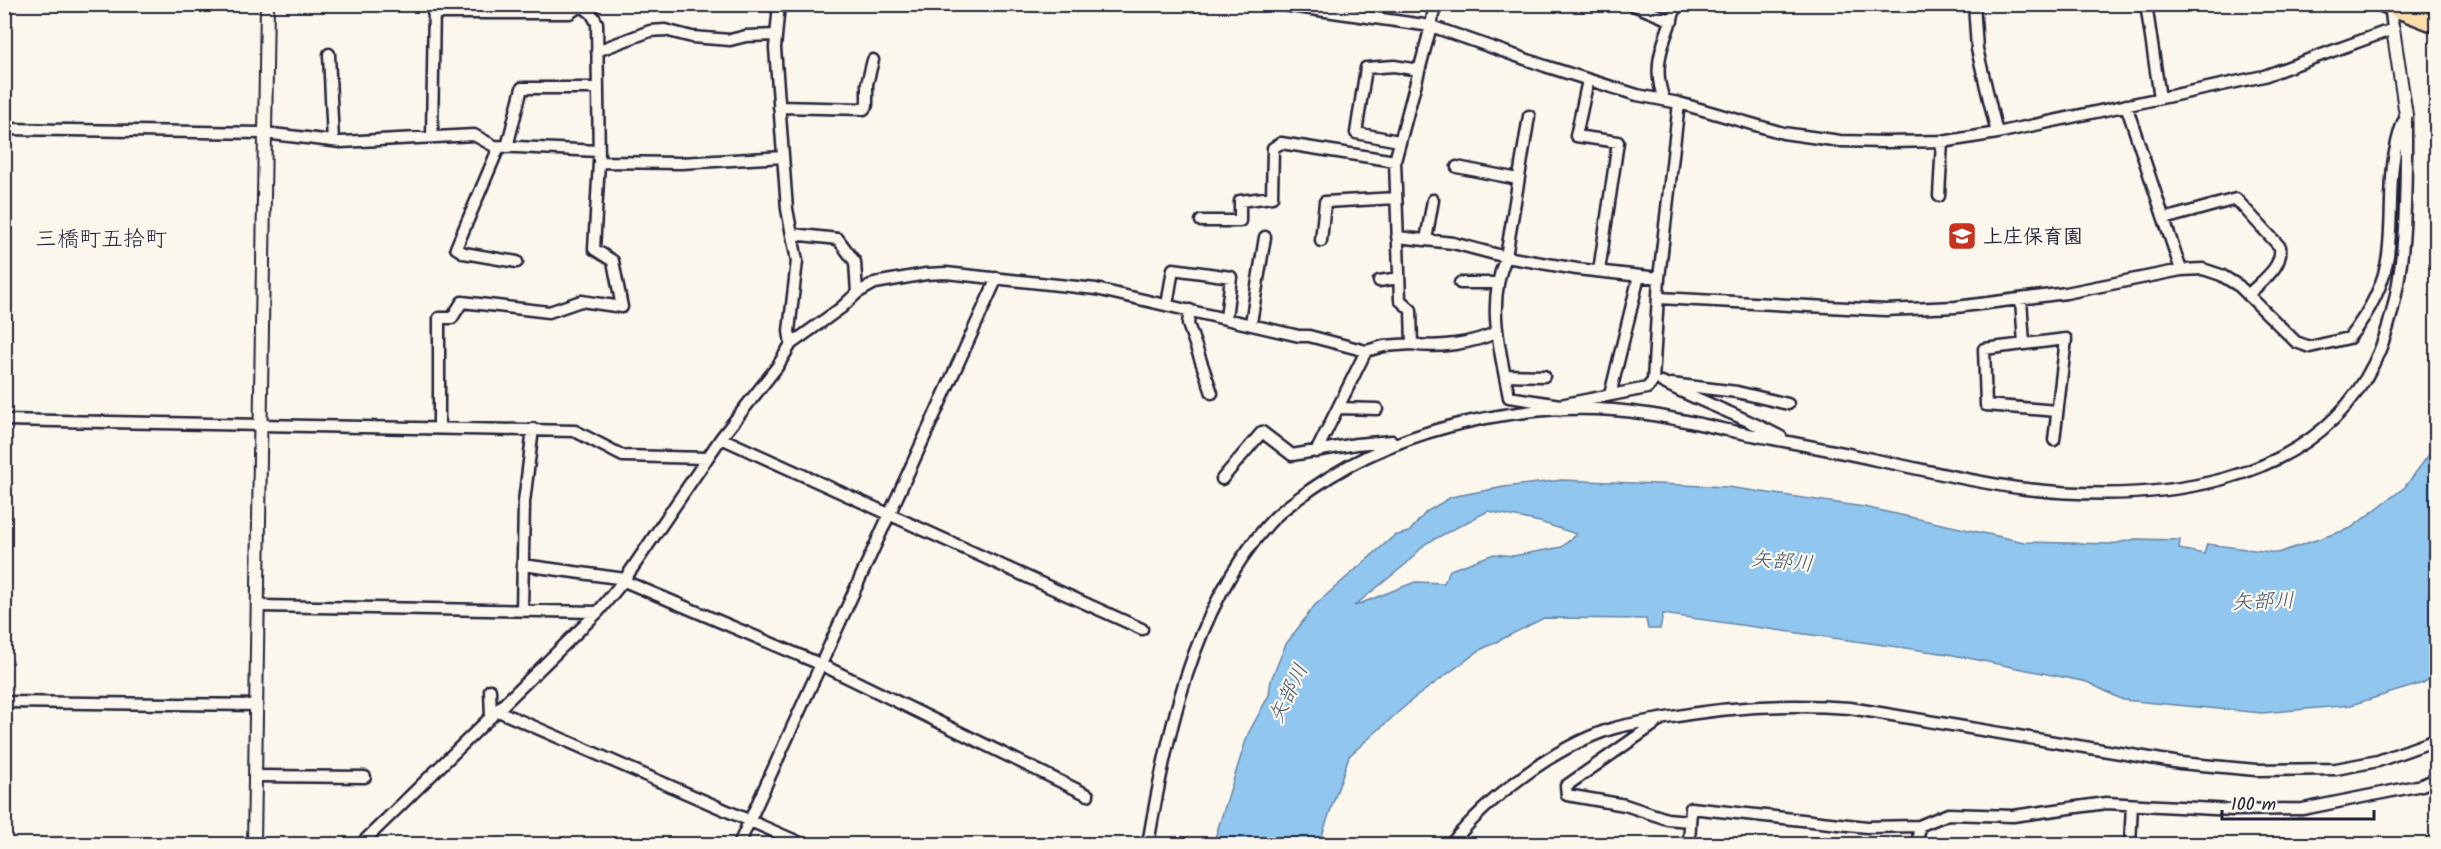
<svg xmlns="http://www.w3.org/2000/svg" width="2441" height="849" font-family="Kalam,'Klee One',sans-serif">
	<rect width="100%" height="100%" fill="#fbf7ec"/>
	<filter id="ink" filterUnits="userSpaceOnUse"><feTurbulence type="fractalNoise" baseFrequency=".0167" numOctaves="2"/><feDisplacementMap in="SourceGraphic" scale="12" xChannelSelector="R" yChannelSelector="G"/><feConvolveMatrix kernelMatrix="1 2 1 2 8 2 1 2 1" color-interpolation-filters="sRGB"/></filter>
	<g filter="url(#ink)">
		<path fill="#91c6ef" stroke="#6584a7" stroke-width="1.5" fill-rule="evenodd" d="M2436 445V674L2423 683 2351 705 2262 713 2123 700 2087 682 1948 654 1663 614 1660 629H1648L1646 619 1544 618 1480 650 1412 700 1349 756 1319 844H1213L1248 734 1269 695 1271 680 1286 644 1315 605 1394 536 1409 532 1426 512 1451 497 1504 487 1562 480 1728 487 1864 507 2024 542 2112 544 2136 539 2180 540 2179 549 2204 554 2207 544 2278 553 2351 528 2405 487ZM1488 511 1540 522 1576 534 1562 547 1513 556 1494 554 1450 570 1444 583 1415 582 1354 606 1406 564 1425 544Z"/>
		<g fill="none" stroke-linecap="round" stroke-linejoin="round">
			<g stroke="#22223b" stroke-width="15">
				<path id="minor" d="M779 4 775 48 787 209 797 261 789 331 791 344
					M1276 4 1431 26 1545 66 1637 95 1679 103 1783 133 1840 141 1885 142 1948 141 1997 133 2264 76 2393 29 2390 4
					M1631 4 1672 21
					M1974 4 1977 49 1997 133
					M2146 4 2160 98
					M433 13H570L577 8
					M597 51 650 31 665 30 692 37 730 40 746 36 776 35
					M329 54 333 141
					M1588 80 1576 136 1618 142 1599 271
					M1664 99C1650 64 1666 38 1677 4
					M2126 105 2181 270
					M779 107 864 109 867 105V84L873 60
					M1529 116 1506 257C1486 304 1500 349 1509 397L1560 405V410
					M4 129 264 133 341 142 474 135 494 146 599 151
					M432 137 434 4
					M1399 141 1356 133 1366 68 1394 66 1419 70
					M499 147 456 248 464 253 517 262
					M507 147 522 88H598
					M599 162 681 163 783 157
					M1457 167 1518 179
					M1939 196 1942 141
					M2164 219 2236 199 2280 247C2283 268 2261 281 2248 295
					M1201 221H1240V201L1272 197 1273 148 1281 143 1395 161
					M792 234 838 239 855 262 857 293
					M1397 237 1453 243 1506 257 1577 269 1659 278
					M1426 240 1433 200
					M1321 241 1325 202 1396 198
					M1379 281 1399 278
					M1460 283H1497
					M1659 298 1885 310 1956 307 2066 293 2181 270 2203 269 2221 275 2239 286 2296 342 2310 347 2349 338C2368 314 2384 286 2388 255 2394 207 2386 169 2403 122
					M2021 299 2024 344
					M1167 305 1173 269 1231 277 1226 318
					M1190 310 1188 324 1212 393
					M1251 323 1265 237
					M1412 344C1435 349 1476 343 1496 332
					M1505 375 1544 376
					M1662 382C1701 402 1742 416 1781 437
					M1671 384 1737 392 1788 404
					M1610 395 1639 276
					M1560 405 1647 388 1653 381 1659 278 1679 103
					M1338 408 1377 409
					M4 420 575 431 623 456 707 458
					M439 427V318H452L462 302 549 312 581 301 622 307 613 261 594 249 599 162 597 23 592 14 585 8H577V4
					M721 438 1142 629
					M2054 440 2066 339 1984 349 1986 405 2057 411
					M1316 452 1366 351
					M1222 479 1262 432 1292 455 1356 444 1392 441
					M523 565 625 579
					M624 581 820 664 1088 795
					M259 606 598 612
					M522 611 524 502 533 429
					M490 690 491 717
					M4 702 257 705
					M498 711 803 844
					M1659 721 1566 786 1567 795 1625 805 1667 819 1689 821
					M256 776 365 777
					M361 844 598 612 625 579 721 438 777 367 791 344 841 308 857 293 875 283 926 274 946 273 1096 289 1299 336H1309L1366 351 1384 346 1412 344 1411 310 1400 300 1395 161 1431 26 1435 4
					M739 844 997 278
					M1148 844C1166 738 1192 612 1265 528 1278 512 1296 500 1313 488 1404 424 1538 397 1647 414 1674 418 1700 424 1727 430 1777 440 1827 449 1876 460 1926 470 1976 483 2026 489 2151 503 2312 490 2374 363 2409 291 2406 194 2406 115
					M1451 844C1488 798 1554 747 1611 729 1627 724 1644 722 1660 719 1723 707 1786 703 1850 708L2180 763 2256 770 2336 769 2378 761 2436 740
					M1689 844 1691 808 1867 827 1919 826 1948 814 2013 816 2106 803 2232 810 2303 809 2422 785 2436 779
					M1918 844 1919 826
					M2130 844 2132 805"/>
			</g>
			<g stroke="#22223b" stroke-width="16">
				<path id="tertiary" d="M2393 29 2406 115
					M254 844 267 4"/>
			</g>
			<g stroke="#22223b" stroke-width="21">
				<path id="trunk" d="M2384 4 2436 24"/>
			</g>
			<use href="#minor" stroke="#fbf7ec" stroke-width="10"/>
			<use href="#tertiary" stroke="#fbf7ec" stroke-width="12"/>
			<use href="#trunk" stroke="#fbddab" stroke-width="16"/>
		</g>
	</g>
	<defs>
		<g id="school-square" transform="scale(1.5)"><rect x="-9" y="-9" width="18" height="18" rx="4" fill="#c8321e" stroke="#fbf7ec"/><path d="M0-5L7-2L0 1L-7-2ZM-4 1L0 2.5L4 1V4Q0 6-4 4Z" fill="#fff"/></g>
	</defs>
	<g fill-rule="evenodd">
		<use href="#school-square" x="1962" y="236"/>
	</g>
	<g text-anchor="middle" stroke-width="4.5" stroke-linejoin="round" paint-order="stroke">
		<g font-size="20" font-weight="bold" fill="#22223b" stroke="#fbf7ec" text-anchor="start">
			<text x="1983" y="243">上庄保育園</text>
		</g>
		<g font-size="21" font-style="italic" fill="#435371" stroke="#fbf7ec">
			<text transform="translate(1782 561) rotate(5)" y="7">矢部川</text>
			<text transform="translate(2263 601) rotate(-2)" y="7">矢部川</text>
			<text transform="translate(1288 693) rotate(-64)" y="7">矢部川</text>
		</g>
		<g font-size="22" fill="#22223b" stroke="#fbf7ec">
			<text x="101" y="246">三橋町五拾町</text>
		</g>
	</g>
	<rect width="2441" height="849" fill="none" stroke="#fbf7ec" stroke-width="24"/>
	<rect x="12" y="12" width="2417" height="825" fill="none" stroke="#22223b" stroke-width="2" filter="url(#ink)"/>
	<path d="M2222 810v9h152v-9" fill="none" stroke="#22223b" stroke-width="3"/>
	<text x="2231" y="810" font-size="18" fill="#22223b" stroke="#fbf7ec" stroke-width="4.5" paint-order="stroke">100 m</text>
</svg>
